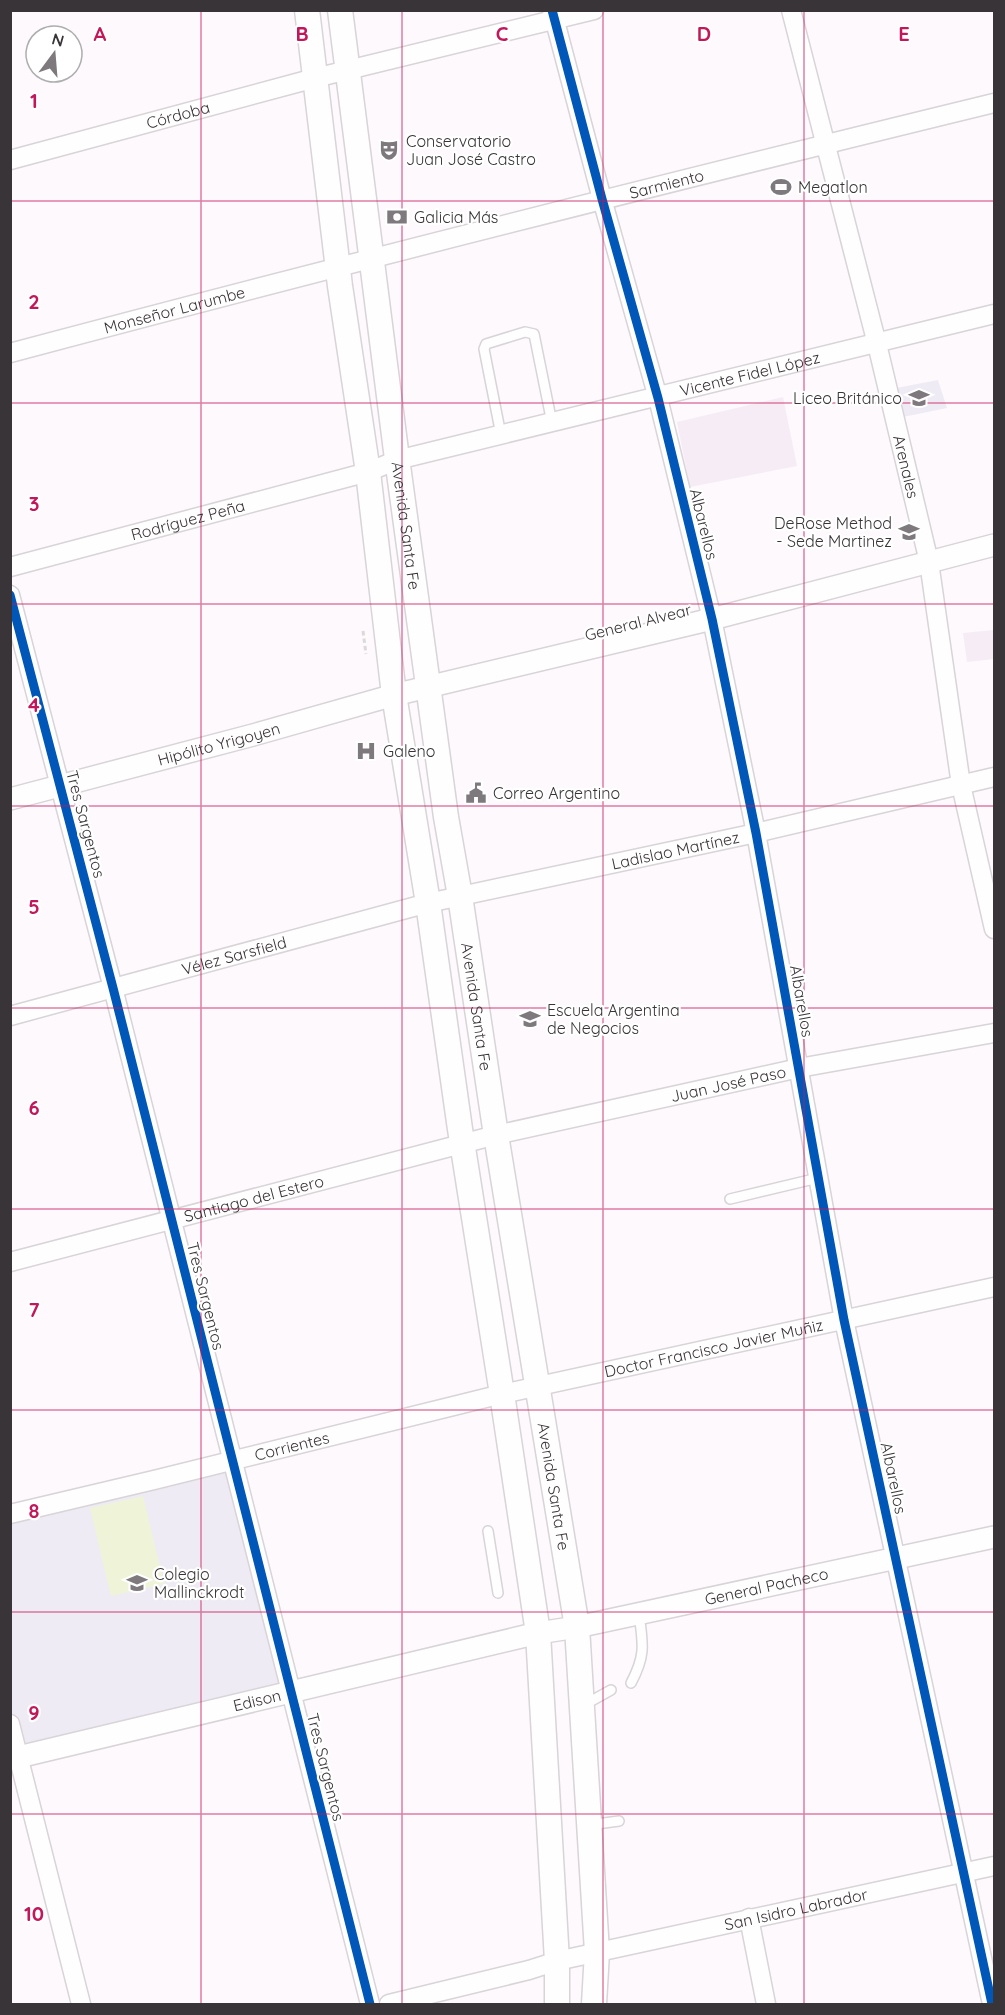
<svg xmlns="http://www.w3.org/2000/svg" width="1005" height="2015" font-family="Quicksand,sans-serif">
	<rect width="100%" height="100%" fill="#fdf9fc"/>
	<path fill="#f6ecf5" d="M783 397 797 466 690 487 677 422Z
		M994 630V659L967 662 963 633Z"/>
	<path fill="#eeebf4" d="M938 380 947 408 898 418 891 389Z
		M231 1460 292 1693 19 1757 10 1724V1514Z"/>
	<path fill="#eff4d8" d="M143 1496 164 1584 111 1596 90 1508Z"/>
	<g fill="none" stroke-linecap="round" stroke-linejoin="round">
		<g stroke="#d8d4d7" stroke-width="12">
			<path id="service" d="M501 435 484 349 486 344 525 332 534 334 552 423
				M730 1199 818 1178
				M488 1531 498 1593
				M631 1683C646 1655 643 1644 639 1614
				M584 1705 611 1690
				M589 1825 619 1821"/>
		</g>
		<g stroke="#d8d4d7" stroke-width="21">
			<g id="minor">
				<path d="M552 10 602 199 658 398 712 619 756 833 844 1320 992 2004"/>
				<path id="s1" d="M791 10 877 344 929 562 961 785 994 929"/>
				<path id="s2" d="M10 160 315 78 594 10"/>
				<path id="s3" d="M10 353C337 266 666 183 994 103"/>
				<path id="s4" d="M10 567 368 472 397 460 994 314"/>
				<path d="M10 595 113 988 370 2004"/>
				<path id="s5" d="M10 1016 428 903 756 833 994 777"/>
				<path id="s6" d="M10 1262 496 1135 799 1068 994 1033"/>
				<path id="s7" d="M10 1514 154 1480 502 1394 994 1287"/>
				<path d="M10 1724 81 2004"/>
				<path d="M749 1918 766 2004"/>
				<path id="s8" d="M389 2004 529 1970 557 1961 994 1866"/>
			</g>
		</g>
		<g stroke="#d8d4d7" stroke-width="24">
			<g id="tertiary">
				<path id="s9" d="M10 799 253 735 394 695 712 619 994 545"/>
				<path id="s10" d="M10 1759 538 1633 577 1627 994 1537"/>
			</g>
		</g>
		<g stroke="#d8d4d7" stroke-width="27">
			<g id="secondary">
				<path d="M307 10 340 286 368 472 394 695 428 903 460 1129 502 1394 538 1633 557 1961V2004"/>
				<path id="s11" d="M340 10 396 451 446 817 460 896 496 1135 577 1627 597 1952 594 2004"/>
			</g>
		</g>
		<path stroke="#dbdadb" stroke-width="3" stroke-dasharray="4.5 3" stroke-linecap="butt" d="M363 631 366 654"/>
		<use href="#service" stroke="#fffeff" stroke-width="9"/>
		<use href="#minor" stroke="#fffeff" stroke-width="18"/>
		<use href="#tertiary" stroke="#fffeff" stroke-width="21"/>
		<use href="#secondary" stroke="#fffeff" stroke-width="24"/>
		<g stroke="#fff" stroke-width="13">
			<path id="cycleway" d="M552 10 602 199 658 398 712 619 756 833 844 1320 992 2004
				M10 595 113 988 370 2004"/>
		</g>
		<use href="#cycleway" stroke="#0057b8" stroke-width="9"/>
	</g>
	<path fill="none" stroke="#c2185b" stroke-width="1.5" stroke-opacity="0.55" d="M201 10V2004M402 10V2004M603 10V2004M804 10V2004M10 201H994M10 403H994M10 604H994M10 806H994M10 1008H994M10 1209H994M10 1410H994M10 1612H994M10 1814H994"/>
	<defs>
		<g id="theatre-bare" transform="scale(1.62)"><path d="M-5-5.5Q0-4 5-5.5V0Q5 5 0 6Q-5 5-5 0ZM-3.3-2.5H-1v1.5H-3.3ZM1-2.5H3.3v1.5H1ZM-2.8 1Q0 5.5 2.8 1Z" fill="#7d797c" stroke="#fff" stroke-width="2.5" paint-order="stroke"/></g>
		<g id="stadium-bare" transform="scale(1.62)"><path d="M0-5a6.5 5 0 1 0 0 10a6.5 5 0 1 0 0-10ZM-3.5-1.8h7v3.6h-7Z" fill="#7d797c" stroke="#fff" stroke-width="2.5" paint-order="stroke"/></g>
		<g id="bank-bare" transform="scale(1.62)"><path d="M-6-4H6V4H-6ZM0-2.3a2.3 2.3 0 1 0 0 4.6a2.3 2.3 0 1 0 0-4.6Z" fill="#7d797c" stroke="#fff" stroke-width="2.5" paint-order="stroke"/></g>
		<g id="university-bare" transform="scale(1.62)"><path d="M0-5L7-2L0 1L-7-2ZM-4 1L0 2.5L4 1V4Q0 6-4 4Z" fill="#7d797c" stroke="#fff" stroke-width="2.5" paint-order="stroke"/></g>
		<g id="hospital-bare" transform="scale(1.62)"><path d="M-5-5h3v3.5h4V-5h3V5h-3V1.5h-4V5h-3Z" fill="#7d797c" stroke="#fff" stroke-width="2.5" paint-order="stroke"/></g>
		<g id="civic-bare" transform="scale(1.62)"><path d="M-.6-6.5H3V-4.5H.6V-3L4-1V1h2V6H-6V1h2V-1L-.6-3ZM-1.2 2.5V6h2.4V2.5Z" fill="#7d797c" stroke="#fff" stroke-width="2.5" paint-order="stroke"/></g>
		<g id="school-bare" transform="scale(1.62)"><path d="M0-5L7-2L0 1L-7-2ZM-4 1L0 2.5L4 1V4Q0 6-4 4Z" fill="#7d797c" stroke="#fff" stroke-width="2.5" paint-order="stroke"/></g>
	</defs>
	<g fill-rule="evenodd">
		<use href="#theatre-bare" x="389" y="150"/>
		<use href="#stadium-bare" x="781" y="187"/>
		<use href="#bank-bare" x="397" y="217"/>
		<use href="#university-bare" x="919" y="398"/>
		<use href="#university-bare" x="909" y="532"/>
		<use href="#hospital-bare" x="366" y="751"/>
		<use href="#civic-bare" x="476" y="793"/>
		<use href="#university-bare" x="530" y="1019"/>
		<use href="#school-bare" x="137" y="1583"/>
	</g>
	<g text-anchor="middle" stroke-width="4.5" stroke-linejoin="round" paint-order="stroke">
		<g font-size="16" fill="#383437" stroke="#fff">
			<text dy="6" stroke="none"><textPath href="#s2" startOffset="174">Córdoba</textPath></text>
			<text dy="6" stroke="none"><textPath href="#s3" startOffset="678">Sarmiento</textPath></text>
			<text dy="6" stroke="none"><textPath href="#s3" startOffset="170">Monseñor Larumbe</textPath></text>
			<text dy="6" stroke="none"><textPath href="#s4" startOffset="765">Vicente Fidel López</textPath></text>
			<text dy="6" stroke="none"><textPath href="#s1" startOffset="471">Arenales</textPath></text>
			<text dy="6" stroke="none"><textPath href="#s4" startOffset="184">Rodríguez Peña</textPath></text>
			<text transform="translate(704 524) rotate(76)" y="6">Albarellos</text>
			<text dy="6" stroke="none"><textPath href="#s11" startOffset="520">Avenida Santa Fe</textPath></text>
			<text transform="translate(638 622) rotate(-14)" y="6">General Alvear</text>
			<text dy="6" stroke="none"><textPath href="#s9" startOffset="216">Hipólito Yrigoyen</textPath></text>
			<text transform="translate(86 824) rotate(75)" y="6">Tres Sargentos</text>
			<text dy="6" stroke="none"><textPath href="#s5" startOffset="686">Ladislao Martínez</textPath></text>
			<text dy="6" stroke="none"><textPath href="#s5" startOffset="232">Vélez Sarsfield</textPath></text>
			<text transform="translate(802 1001) rotate(80)" y="6">Albarellos</text>
			<text dy="6" stroke="none"><textPath href="#s11" startOffset="1006">Avenida Santa Fe</textPath></text>
			<text dy="6" stroke="none"><textPath href="#s6" startOffset="740">Juan José Paso</textPath></text>
			<text dy="6" stroke="none"><textPath href="#s6" startOffset="252">Santiago del Estero</textPath></text>
			<text transform="translate(206 1296) rotate(76)" y="6">Tres Sargentos</text>
			<text dy="6" stroke="none"><textPath href="#s7" startOffset="723">Doctor Francisco Javier Muñiz</textPath></text>
			<text dy="6" stroke="none"><textPath href="#s7" startOffset="290">Corrientes</textPath></text>
			<text transform="translate(894 1478) rotate(78)" y="6">Albarellos</text>
			<text dy="6" stroke="none"><textPath href="#s11" startOffset="1492">Avenida Santa Fe</textPath></text>
			<text dy="6" stroke="none"><textPath href="#s10" startOffset="776">General Pacheco</textPath></text>
			<text dy="6" stroke="none"><textPath href="#s10" startOffset="254">Edison</textPath></text>
			<text transform="translate(326 1767) rotate(76)" y="6">Tres Sargentos</text>
			<text dy="6" stroke="none"><textPath href="#s8" startOffset="418">San Isidro Labrador</textPath></text>
		</g>
		<g font-size="16" fill="#383437" stroke="#fff" text-anchor="start">
			<text x="406" y="147">Conservatorio<tspan x="406" dy="18">Juan José Castro</tspan></text>
			<text x="798" y="193">Megatlon</text>
			<text x="414" y="223">Galicia Más</text>
			<text x="902" y="404" text-anchor="end">Liceo Británico</text>
			<text x="892" y="529" text-anchor="end">DeRose Method<tspan x="892" dy="18">- Sede Martinez</tspan></text>
			<text x="383" y="757">Galeno</text>
			<text x="493" y="799">Correo Argentino</text>
			<text x="547" y="1016">Escuela Argentina<tspan x="547" dy="18">de Negocios</tspan></text>
			<text x="154" y="1580">Colegio<tspan x="154" dy="18">Mallinckrodt</tspan></text>
		</g>
	</g>
	<g font-size="20" text-anchor="middle" font-weight="bold" fill="#c2185b" stroke="#fff" stroke-width="4.5" stroke-linejoin="round" paint-order="stroke">
		<text x="100" y="41">A</text>
		<text x="302" y="41">B</text>
		<text x="502" y="41">C</text>
		<text x="704" y="41">D</text>
		<text x="904" y="41">E</text>
		<text x="34" y="108">1</text>
		<text x="34" y="309">2</text>
		<text x="34" y="511">3</text>
		<text x="34" y="712">4</text>
		<text x="34" y="914">5</text>
		<text x="34" y="1115">6</text>
		<text x="34" y="1317">7</text>
		<text x="34" y="1518">8</text>
		<text x="34" y="1720">9</text>
		<text x="34" y="1921">10</text>
	</g>
	<rect width="1005" height="2015" fill="none" stroke="#383437" stroke-width="24"/>
	<g transform="translate(54 54) rotate(16)"><circle r="28" fill="#ffffff" stroke="#afaeaf" stroke-width="1.5"/>
	<path d="M0-4.5L10 22L0 15L-10 22Z" fill="#7d797c"/>
	<text y="-9" font-size="16" font-weight="bold" text-anchor="middle" fill="#383437">N</text>
	</g>
</svg>
